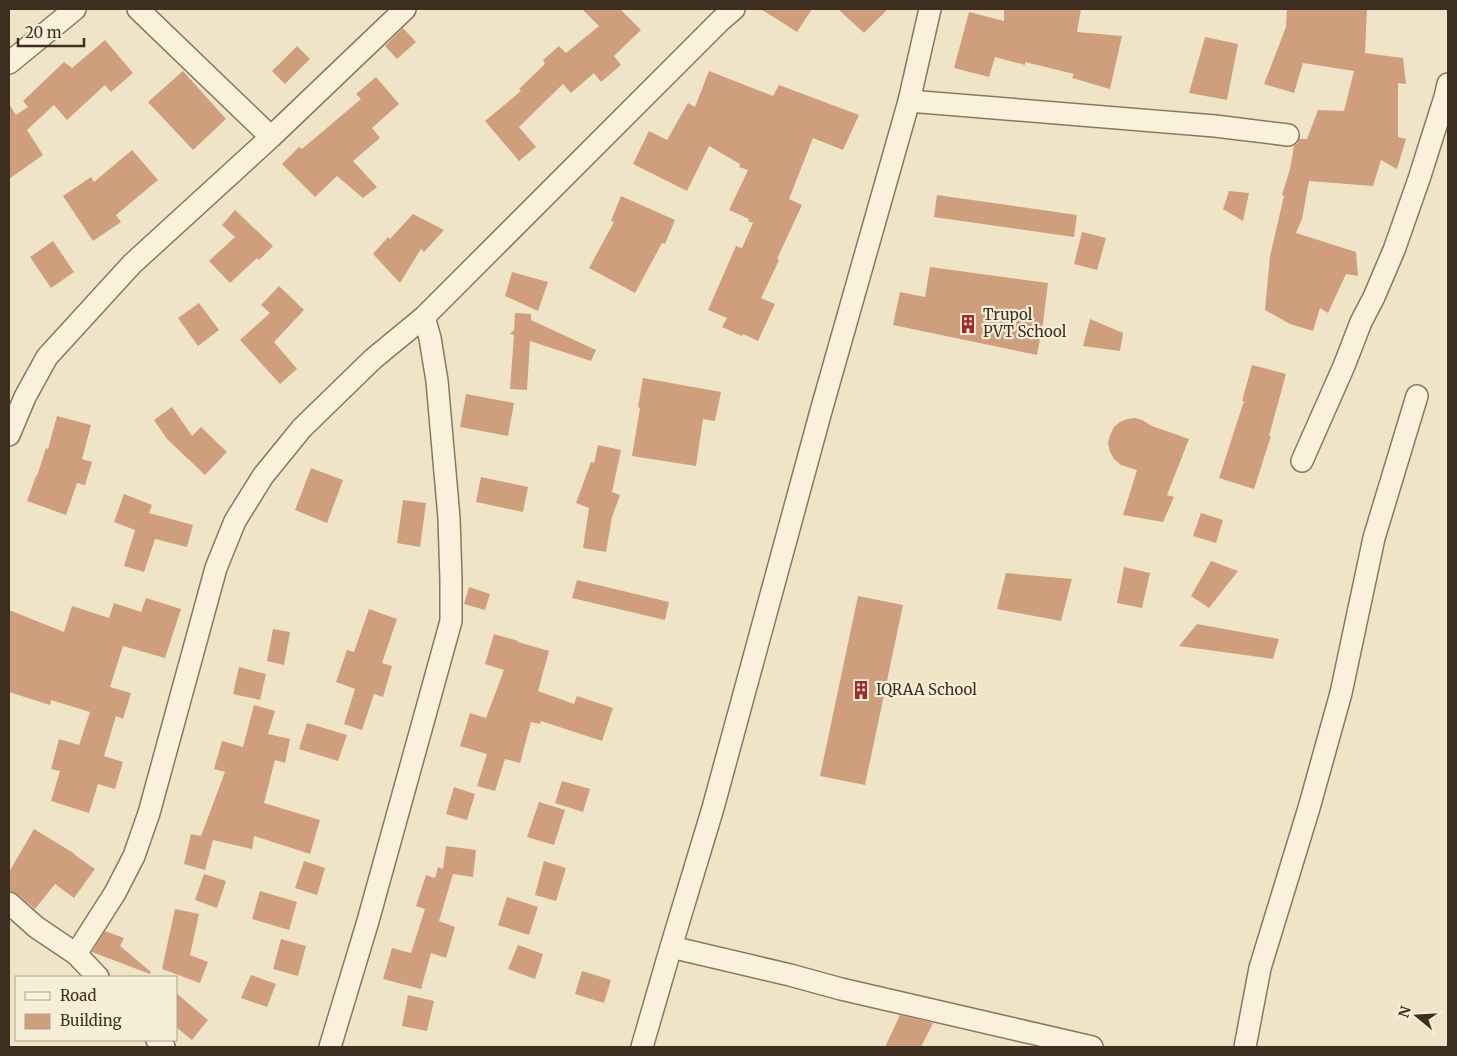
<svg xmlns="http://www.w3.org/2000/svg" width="1457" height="1056" font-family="Merriweather,serif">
	<rect width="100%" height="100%" fill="#f0e4c8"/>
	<path fill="#cf9f7d" d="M582 9H620L641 30 614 56 621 65 601 82 594 73 571 93 563 84 519 127 536 147 519 161 485 121 521 91 519 89 545 64 543 60 559 46 566 53 599 26Z
		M761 9H812L797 32Z
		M838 9H888L864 33Z
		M1004 9H1081L1077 32 1122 36 1110 89 1072 78 1074 74 1025 62V65L995 57 989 77 954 68 969 12 1004 21Z
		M1287 9H1367L1365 53 1403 58 1406 84 1398 83V137L1406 139 1397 169 1381 160 1373 186 1309 181 1302 219 1296 233 1356 252 1358 276 1346 274 1328 313 1320 308 1313 331 1290 324 1265 310 1270 256 1284 196 1282 195 1290 169 1294 146 1298 143 1299 139H1307L1318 110 1344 111 1354 71 1303 63 1294 93 1264 84 1286 27Z
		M403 28 416 42 397 59 385 46Z
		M1205 37 1238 44 1227 100 1189 93Z
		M105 40 133 73 111 92 105 85 67 120 54 105 27 130 43 155 9 179V104L16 115 28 107 23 101 64 62 72 68Z
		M297 46 310 59 285 84 272 71Z
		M183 71 226 119 193 150 148 102Z
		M709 71 773 96 779 85 859 115 843 150 813 138 789 199 802 205 777 259 779 260 761 298 775 304 758 341 743 334 742 336 722 327 727 318 708 310 736 246 742 248 753 223 748 221 749 219 729 210 748 170 739 167 740 164 709 146 687 191 633 164 649 131 667 140 688 103 695 107Z
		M376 77 399 104 372 128 380 138 353 161 377 187 363 198 337 176 315 197 282 164 299 147 302 149 361 99 356 94Z
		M132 150 158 180 116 215 121 222 93 241 63 196 91 177 94 182Z
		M1229 191 1249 193 1243 221 1223 209Z
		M937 195 1077 215 1074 237 934 217Z
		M621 196 675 220 665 244 662 243 635 293 589 268 614 222 611 221Z
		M235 210 273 246 259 260 257 258 230 283 209 261 235 237 222 225Z
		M413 214 444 230 424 252 421 249 400 283 373 254 388 237 390 239Z
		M1082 232 1106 238 1097 270 1074 264Z
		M53 241 74 272 51 288 30 257Z
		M930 267 1048 283 1043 323 1037 355 893 325 900 292 925 297Z
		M512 272 548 282 538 311 505 296Z
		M279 286 304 310 274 342 297 369 280 384 240 340 270 313 261 305Z
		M199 303 219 330 198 346 178 318Z
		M515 313 531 314V320L596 350 591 361 530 341 527 390 510 389 514 335 510 334 514 330Z
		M1090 319 1123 333 1120 351 1083 346Z
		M1252 365 1286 374 1269 436H1271L1254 489 1219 478 1244 401H1242Z
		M643 378 721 392 715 421 703 419 696 466 632 456 640 408 638 407Z
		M466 394 514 403 508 436 460 427Z
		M172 407 192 436 201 427 227 452 205 475 167 439 154 420Z
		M57 416 91 425 82 459 92 462 85 485 77 483 66 515 27 501 36 476H37L46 448 48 449Z
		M1135 418 1142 420 1152 426 1189 439 1167 495 1174 497 1163 522 1123 515 1137 470 1121 465 1114 459 1110 452 1108 443 1110 435 1114 427 1120 422 1127 419Z
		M598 445 621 450 612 492 620 495 612 517 606 552 583 548 589 508 576 503 591 462 594 463Z
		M311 468 343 480 327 523 295 510Z
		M481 477 528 487 523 512 476 502Z
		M124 494 152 505 149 513 193 525 187 547 155 539 144 572 124 566 135 530 114 522Z
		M403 500 426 503 420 547 397 543Z
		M1201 513 1223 520 1216 543 1193 536Z
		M1211 561 1238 571 1209 608 1191 596Z
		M1124 567 1150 573 1142 608 1117 603Z
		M1006 573 1072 579 1061 621 997 609Z
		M577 580 669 602 665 620 572 598Z
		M469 587 490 594 485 610 464 604Z
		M858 596 903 605 865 785 820 776Z
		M146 598 181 609 165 658 123 646 110 687 131 693 123 719 116 716 104 756 123 762 115 789 98 784 89 813 51 801 60 771 51 769 59 739 79 745 90 712 51 700 50 705 9 692V610L64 632 72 606 109 618 114 603 141 612Z
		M369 609 397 619 382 663 392 666 383 697 374 694 362 730 344 724 355 689 336 682 347 650 354 652Z
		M1197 624 1279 639 1273 659 1179 646Z
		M273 629 290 632 284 665 267 661Z
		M494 634 518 641V642L549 651 538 691 574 704 577 696 613 708 602 741 541 721 540 724 531 722 520 763 505 759 495 791 477 786 487 754 460 746 470 713 486 718 504 670 485 664Z
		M239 667 266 674 260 700 233 694Z
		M254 705 275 711 268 734 290 739 285 763 275 760 264 803 320 820 310 854 254 836 252 849 213 840 205 870 184 864 191 834 201 836 225 772 214 769 222 741 243 747Z
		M307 723 347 735 338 761 299 749Z
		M562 781 590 789 583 812 555 803Z
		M454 787 475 794 467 820 446 814Z
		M539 802 565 810 554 845 527 837Z
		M34 829 75 854V855L95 869 74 898 55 884 35 909 17 894 9 891V872Z
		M446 846 476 850 473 877 453 874 439 921 455 927 446 958 431 953 421 989 383 979 392 948 411 953 425 909 416 906 426 875 435 878 438 867 443 869Z
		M304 861 325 868 317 895 295 888Z
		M544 861 566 868 556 901 535 895Z
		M204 874 226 881 217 908 195 900Z
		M260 891 297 902 289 930 252 919Z
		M507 897 538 907 529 935 498 925Z
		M175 909 199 914 190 955 208 962 200 983 162 969Z
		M105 931 124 938 120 946 151 972 150 974 92 952Z
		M281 939 306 946 298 976 273 969Z
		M518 945 543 954 535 979 508 969Z
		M582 971 611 980 604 1003 575 994Z
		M251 975 276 984 267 1007 241 998Z
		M176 993 208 1020 192 1040 176 1027Z
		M408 995 434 1001 427 1031 402 1026Z
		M900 1015 933 1023 921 1047H885Z"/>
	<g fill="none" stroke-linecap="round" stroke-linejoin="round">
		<g stroke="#8d765c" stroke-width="24">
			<path id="minor" d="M138 9 271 137
				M9 63 75 9
				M909 101 1215 126 1288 135
				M9 435 25 397 47 357 132 264 271 137 405 9
				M1302 461 1344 366 1361 322 1374 297 1394 250 1419 179 1445 97 1448 84
				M9 903 36 927 76 954 98 977
				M671 947 790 975 841 989 1092 1047
				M76 954 115 893 134 856 149 813 216 568 235 521 263 476 302 428 373 359 424 317 721 20 734 9
				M157 1040 164 1047
				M330 1047 368 921 451 621V581L449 518 437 381 430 338 424 317
				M642 1047 671 947 713 808 821 411 909 101 930 9
				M1245 1047 1260 968 1309 808 1341 693 1374 538 1417 396"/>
		</g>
		<use href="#minor" stroke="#faf1dc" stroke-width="21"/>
	</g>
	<defs>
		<g id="building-bare" transform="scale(1.5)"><path d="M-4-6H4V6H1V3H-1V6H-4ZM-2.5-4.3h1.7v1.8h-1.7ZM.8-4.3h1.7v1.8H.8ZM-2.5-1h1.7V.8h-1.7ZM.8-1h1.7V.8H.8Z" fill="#9e2a2b" stroke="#f7eed8" stroke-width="2.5" paint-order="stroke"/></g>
	</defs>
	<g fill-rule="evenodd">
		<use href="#building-bare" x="968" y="324"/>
		<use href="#building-bare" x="861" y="690"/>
	</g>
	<g text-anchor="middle" stroke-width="4.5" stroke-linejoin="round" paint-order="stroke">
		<g font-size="15" fill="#3d2e20" stroke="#f7eed8" text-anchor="start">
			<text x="983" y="320">Trupol<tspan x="983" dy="17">PVT School</tspan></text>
			<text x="876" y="695">IQRAA School</text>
		</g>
	</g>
	<rect width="1457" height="1056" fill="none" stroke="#3d2e20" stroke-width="20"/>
	<rect x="15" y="976" width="162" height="65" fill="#f7eed8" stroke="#ada18e"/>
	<rect x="25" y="992" width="25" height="8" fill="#faf1dc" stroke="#ada18e"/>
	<text x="60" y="1001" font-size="15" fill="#3d2e20">Road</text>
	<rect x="25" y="1014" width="25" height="15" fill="#cf9f7d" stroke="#ada18e"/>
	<text x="60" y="1026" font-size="15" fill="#3d2e20">Building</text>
	<g transform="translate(1417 1016) rotate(288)" stroke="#f7eed8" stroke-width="4" paint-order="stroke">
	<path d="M0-4L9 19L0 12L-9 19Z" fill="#3d2e20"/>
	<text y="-8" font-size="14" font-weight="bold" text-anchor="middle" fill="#3d2e20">N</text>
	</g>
	<path d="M18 38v8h66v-8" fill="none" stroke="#3d2e20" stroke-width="2.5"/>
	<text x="25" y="38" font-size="15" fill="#3d2e20" stroke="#f7eed8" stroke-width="4" paint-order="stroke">20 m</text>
</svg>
